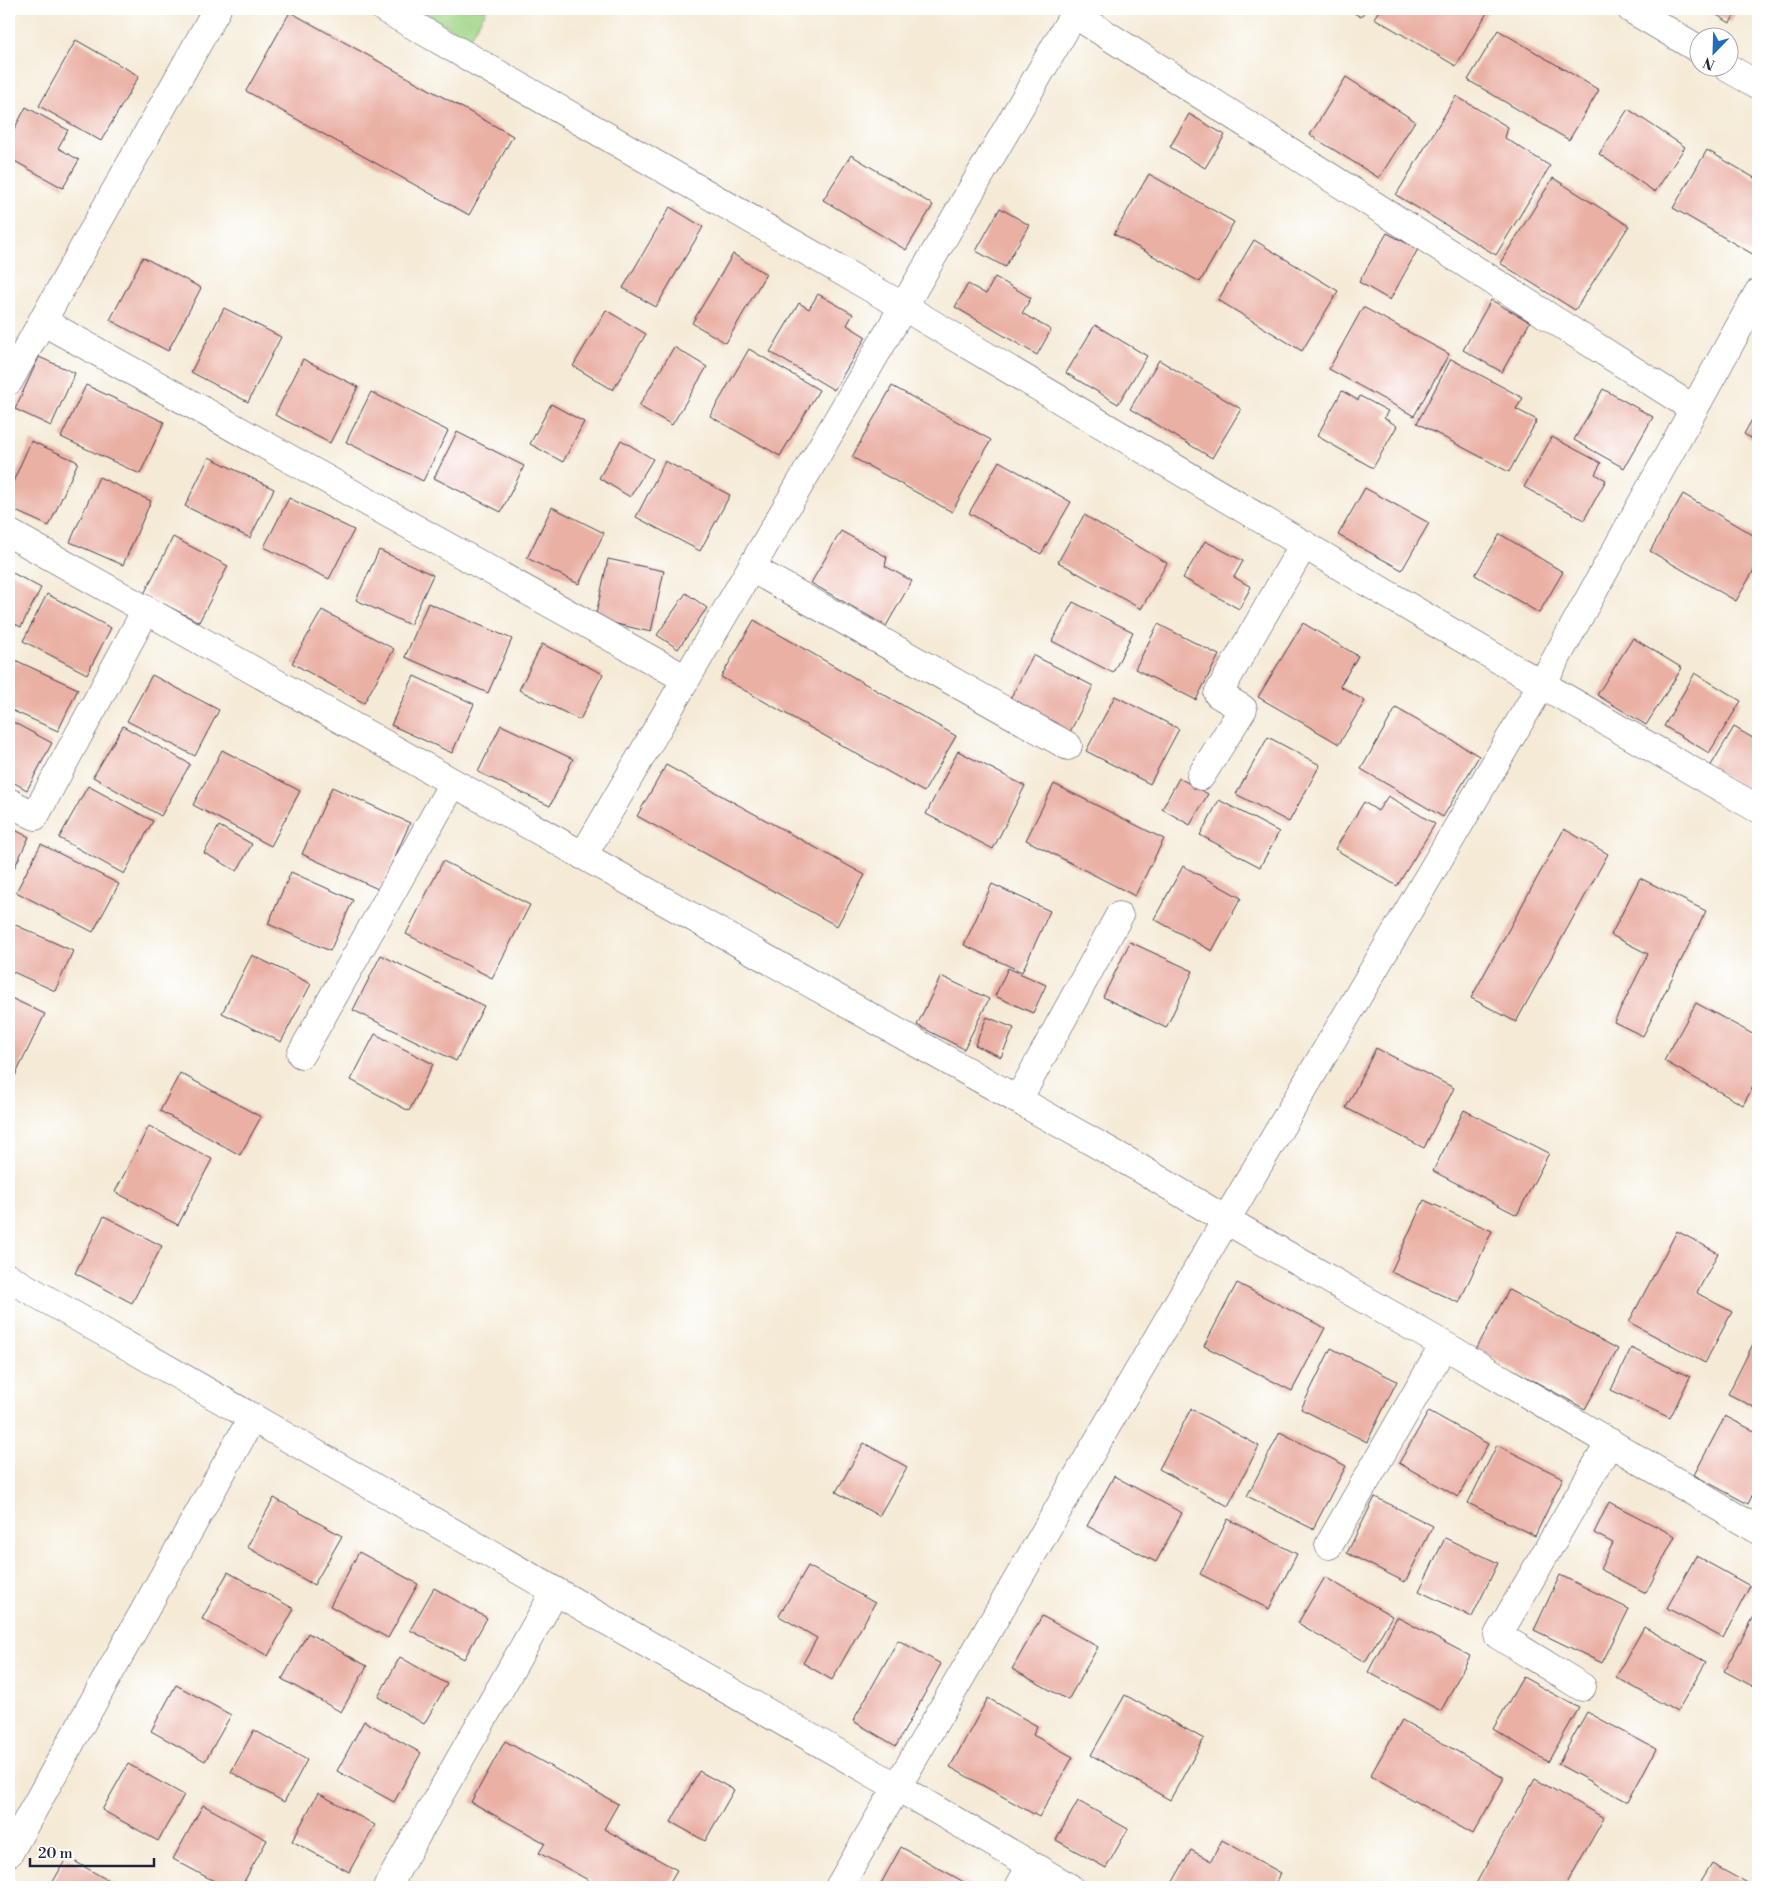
<svg xmlns="http://www.w3.org/2000/svg" width="1767" height="1896" font-family="'Libre Bodoni',serif">
	<rect width="100%" height="100%" fill="#fff"/>
	<filter id="ink" filterUnits="userSpaceOnUse"><feTurbulence type="fractalNoise" baseFrequency=".02" numOctaves="2"/><feDisplacementMap in="SourceGraphic" scale="10" xChannelSelector="R" yChannelSelector="G"/><feConvolveMatrix kernelMatrix="1 2 1 2 8 2 1 2 1" color-interpolation-filters="sRGB"/></filter>
	<filter id="wash" filterUnits="userSpaceOnUse"><feTurbulence type="fractalNoise" baseFrequency=".0096" numOctaves="4" result="noise"/><feDisplacementMap in="SourceGraphic" scale="20" xChannelSelector="R" yChannelSelector="G"/><feGaussianBlur stdDeviation="1.12" result="paint"/><feColorMatrix in="noise" values="0 0 0 0 0 0 0 0 0 0 0 0 0 0 0 0 0 1.4 0 .05"/><feComposite in="paint" operator="in"/></filter>
	<g filter="url(#wash)">
		<rect width="100%" height="100%" fill="#f4ead5"/>
		<path fill="#a0d586" stroke="#617c60" d="M418 9H487L469 39Z"/>
		<g id="blocks">
			<path fill="#eab0a4" d="M1347 9H1366L1361 17Z
				M1380 9H1483L1488 11 1456 66 1374 18Z
				M1707 9H1738L1730 23Z
				M290 12 513 136 469 215 246 91Z
				M1498 30 1599 90 1569 140 1468 80Z
				M76 40 139 76 101 141 39 106Z
				M1346 77 1415 121 1379 178 1310 135Z
				M1456 96 1508 127 1505 138 1550 166 1496 255 1396 195Z
				M26 107 68 130 58 148 79 160 63 188 9 158V139Z
				M1628 109 1685 147 1655 192 1599 154Z
				M1189 114 1225 135 1205 168 1170 147Z
				M1707 150 1758 180V252L1756 256 1673 208Z
				M851 155 933 205 906 250 823 200Z
				M1149 174 1234 222 1200 282 1114 234Z
				M1553 178 1629 226 1575 310 1500 263Z
				M670 207 703 227 656 307 623 288Z
				M1000 208 1029 225 1005 267 976 251Z
				M1387 233 1418 249 1390 300 1359 282Z
				M1254 240 1338 291 1302 351 1218 300Z
				M733 254 766 274 726 343 692 323Z
				M143 257 201 288 168 351 110 320Z
				M995 277 1031 298 1022 313 1051 330 1037 355 955 307 968 284 986 294Z
				M818 294 853 314 847 325 866 337 834 390 770 352 799 303 809 309Z
				M1491 300 1530 322 1502 372 1463 350Z
				M1363 307 1449 354 1414 416 1329 369Z
				M224 308 281 337 248 402 191 372Z
				M606 310 646 334 613 390 573 366Z
				M1095 325 1147 356 1118 404 1066 373Z
				M674 347 707 367 672 425 639 406Z
				M749 349 819 390 780 456 710 416Z
				M39 357 75 373 51 426 15 409Z
				M303 359 358 387 330 443 275 415Z
				M1451 359 1523 398 1516 409 1537 420 1509 472 1417 423Z
				M1159 360 1241 409 1212 458 1130 409Z
				M86 385 164 422 140 474 61 437Z
				M892 386 991 440 952 512 852 457Z
				M1603 389 1653 417 1624 468 1574 440Z
				M1342 391 1358 400 1360 396 1388 411 1384 418 1397 426 1373 468 1317 436Z
				M371 392 448 431 423 481 346 442Z
				M551 404 584 422 563 462 530 444Z
				M1758 409V442L1744 434Z
				M457 432 524 466 501 512 434 478Z
				M1552 437 1601 463 1595 474 1606 480 1584 520 1524 487Z
				M621 440 653 459 630 497 599 478Z
				M31 441 78 462 49 526 9 508V491Z
				M209 457 274 489 250 538 185 506Z
				M665 461 730 495 700 551 636 517Z
				M999 461 1071 502 1041 554 969 513Z
				M99 477 151 501 123 565 70 542Z
				M1365 488 1429 523 1402 570 1338 535Z
				M1683 494 1758 538V563L1736 601 1650 551Z
				M289 498 354 530 329 579 264 547Z
				M552 507 604 533 579 584 527 558Z
				M1084 515 1167 563 1141 609 1058 562Z
				M841 531 887 557 885 566 912 581 886 626 811 583Z
				M1500 534 1563 572 1539 613 1475 575Z
				M173 537 228 566 199 622 144 594Z
				M1205 541 1243 561 1234 577 1251 587 1239 609 1183 578Z
				M379 550 433 575 410 625 356 600Z
				M608 559 664 571 651 632 595 619Z
				M9 571 41 588 21 627 9 621Z
				M686 593 707 608 678 649 657 635Z
				M47 594 111 628 87 674 23 641Z
				M1073 602 1133 632 1113 673 1052 641Z
				M428 603 512 639 488 693 405 657Z
				M322 610 394 649 364 703 292 663Z
				M754 620 956 736 924 792 721 677Z
				M1303 623 1358 656 1340 686 1365 701 1339 744 1258 697Z
				M1158 624 1219 655 1196 700 1135 669Z
				M1633 638 1682 668 1646 725 1597 695Z
				M542 644 603 674 580 720 519 690Z
				M1033 655 1093 686 1070 732 1009 701Z
				M15 660 78 689 58 731 9 709V673Z
				M1695 673 1741 701 1709 753 1664 726Z
				M152 675 219 710 195 756 127 721Z
				M414 676 474 704 452 753 391 725Z
				M1115 696 1179 729 1150 784 1086 751Z
				M1396 708 1479 756 1443 817 1361 769Z
				M9 720 52 743 27 790 9 780Z
				M501 725 573 759 550 806 478 772Z
				M123 726 190 764 161 816 93 777Z
				M1734 727 1758 741V796L1710 767Z
				M1268 737 1320 765 1289 822 1236 794Z
				M222 750 300 791 271 846 193 805Z
				M958 751 1025 786 993 849 926 814Z
				M666 765 865 875 837 926 637 816Z
				M1179 778 1208 794 1190 825 1162 809Z
				M1054 784 1164 839 1135 896 1026 840Z
				M88 786 153 821 124 874 59 838Z
				M332 787 410 823 380 890 302 854Z
				M1388 796 1435 824 1397 886 1335 849 1364 802 1378 811Z
				M1219 800 1279 832 1260 867 1200 835Z
				M219 826 252 844 237 871 204 853Z
				M9 827 29 837 9 879Z
				M1564 829 1608 854 1516 1022 1471 998Z
				M41 844 119 884 93 932 16 892Z
				M443 861 530 905 492 978 406 934Z
				M1183 866 1241 898 1212 951 1154 919Z
				M291 872 353 900 330 951 268 924Z
				M1640 878 1706 911 1643 1036 1614 1022 1648 954 1611 935Z
				M992 884 1050 911 1022 972 964 945Z
				M9 922 73 951 55 991 9 970Z
				M1130 942 1193 971 1166 1028 1103 997Z
				M252 955 311 984 281 1042 222 1013Z
				M381 955 484 1006 456 1061 353 1010Z
				M1008 968 1046 985 1033 1013 995 996Z
				M941 976 989 999 964 1049 917 1025Z
				M9 997 45 1014 15 1076 9 1073Z
				M1696 1003 1758 1037V1078L1743 1105 1664 1061Z
				M987 1017 1014 1028 1001 1057 975 1045Z
				M375 1034 433 1064 409 1111 351 1080Z
				M1376 1048 1454 1088 1424 1148 1346 1108Z
				M180 1073 261 1117 240 1155 160 1111Z
				M1464 1110 1549 1153 1517 1215 1433 1171Z
				M149 1126 212 1159 178 1225 115 1192Z
				M1424 1200 1492 1231 1459 1303 1391 1272Z
				M104 1216 162 1246 132 1303 75 1273Z
				M1677 1231 1718 1253 1697 1293 1732 1312 1705 1363 1629 1322Z
				M1237 1283 1325 1328 1292 1391 1204 1346Z
				M1509 1290 1618 1349 1585 1409 1476 1349Z
				M1758 1334V1409L1728 1394Z
				M1331 1348 1397 1381 1367 1442 1301 1409Z
				M1631 1348 1690 1377 1670 1418 1611 1390Z
				M1191 1409 1259 1446 1228 1506 1159 1469Z
				M1429 1411 1488 1444 1458 1497 1399 1463Z
				M1725 1416 1758 1433V1483L1748 1504 1694 1475Z
				M1280 1432 1346 1466 1313 1529 1247 1496Z
				M864 1443 907 1467 879 1516 836 1492Z
				M1497 1445 1563 1478 1535 1536 1468 1503Z
				M1114 1476 1182 1513 1156 1562 1087 1526Z
				M1375 1497 1433 1526 1405 1582 1347 1553Z
				M274 1498 342 1536 314 1585 247 1547Z
				M1609 1502 1675 1536 1646 1593 1600 1569 1613 1543 1594 1533Z
				M1228 1519 1297 1554 1269 1609 1200 1574Z
				M1445 1538 1498 1563 1472 1617 1419 1591Z
				M359 1552 418 1584 388 1638 330 1606Z
				M1696 1556 1750 1586 1723 1638 1667 1608Z
				M808 1566 875 1603 832 1680 803 1663 817 1638 779 1616Z
				M228 1572 294 1609 268 1656 202 1619Z
				M1560 1575 1629 1609 1602 1663 1534 1630Z
				M1325 1577 1392 1616 1365 1662 1298 1623Z
				M434 1588 487 1618 464 1659 410 1630Z
				M1757 1611H1758V1689L1724 1671Z
				M1042 1616 1098 1647 1068 1700 1012 1669Z
				M1397 1617 1470 1656 1441 1711 1368 1672Z
				M1644 1627 1706 1662 1677 1712 1616 1677Z
				M308 1633 367 1666 341 1712 282 1679Z
				M898 1640 941 1664 896 1746 853 1721Z
				M400 1657 447 1684 424 1724 378 1697Z
				M1523 1677 1579 1708 1548 1762 1493 1729Z
				M176 1685 231 1715 205 1761 151 1731Z
				M1125 1695 1204 1739 1170 1800 1091 1755Z
				M988 1698 1037 1726 1033 1735 1073 1757 1039 1817 950 1767Z
				M1587 1712 1656 1749 1628 1802 1558 1764Z
				M1402 1720 1504 1778 1473 1834 1370 1776Z
				M364 1721 421 1753 394 1802 337 1771Z
				M254 1730 307 1760 284 1802 231 1772Z
				M505 1741 618 1804 604 1829 677 1870 667 1887H601L539 1853 545 1843 471 1802Z
				M128 1764 184 1795 158 1841 102 1810Z
				M699 1771 734 1790 705 1841 671 1822Z
				M1535 1779 1604 1818 1565 1887H1474Z
				M318 1793 375 1825 349 1872 292 1841Z
				M1078 1801 1128 1829 1106 1868 1056 1840Z
				M203 1805 267 1840 241 1887H225L173 1859Z
				M1222 1840 1281 1873 1273 1887H1170L1191 1850 1211 1861Z
				M901 1847 973 1887H879Z
				M67 1857 120 1887H50Z
				M1712 1864 1754 1887H1698Z"/>
		</g>
	</g>
	<g filter="url(#ink)">
		<use href="#blocks" fill-opacity="0" stroke="#424052" stroke-width="1"/>
		<g fill="none" stroke-linecap="round" stroke-linejoin="round">
			<g stroke="#424052" stroke-width="29">
				<path id="minor" d="M385 9 904 307 1446 629 1758 809
					M1631 9 1700 50
					M1074 14 1694 409
					M1728 68 1758 85
					M42 321 686 679
					M9 381 217 9
					M9 533 1141 1169 1226 1220 1444 1345 1758 1530
					M751 568 1068 746
					M1201 776 1243 709 1218 694 1304 544
					M9 802 35 816 146 610
					M583 856 1077 9
					M301 1054 453 783
					M1018 1100 1119 916
					M9 1278 897 1787
					M1329 1545 1444 1345
					M1582 1687 1498 1635 1610 1442
					M9 1853 252 1418
					M387 1887 555 1592
					M839 1887 1226 1220 1542 684 1758 293
					M1019 1887 1031 1865"/>
			</g>
			<g stroke="#424052" stroke-width="29">
				<path id="tertiary" d="M897 1787 1069 1887"/>
			</g>
			<use href="#minor" stroke="#fff" stroke-width="28"/>
			<use href="#tertiary" stroke="#fff" stroke-width="28"/>
		</g>
	</g>
	<rect width="1767" height="1896" fill="none" stroke="#fff" stroke-width="30"/>
	<g transform="translate(1714 52) rotate(203)"><circle r="24" fill="#ffffff" stroke="#a7a7b1"/>
	<path d="M0-4L9 19L0 12L-9 19Z" fill="#1f6fb2"/>
	<text y="-8" font-size="14" font-weight="bold" text-anchor="middle" fill="#22223b">N</text>
	</g>
	<path d="M30 1858v8h124v-8" fill="none" stroke="#22223b" stroke-width="2.5"/>
	<text x="38" y="1858" font-size="15" fill="#22223b" stroke="#ffffff" stroke-width="4" paint-order="stroke">20 m</text>
</svg>
